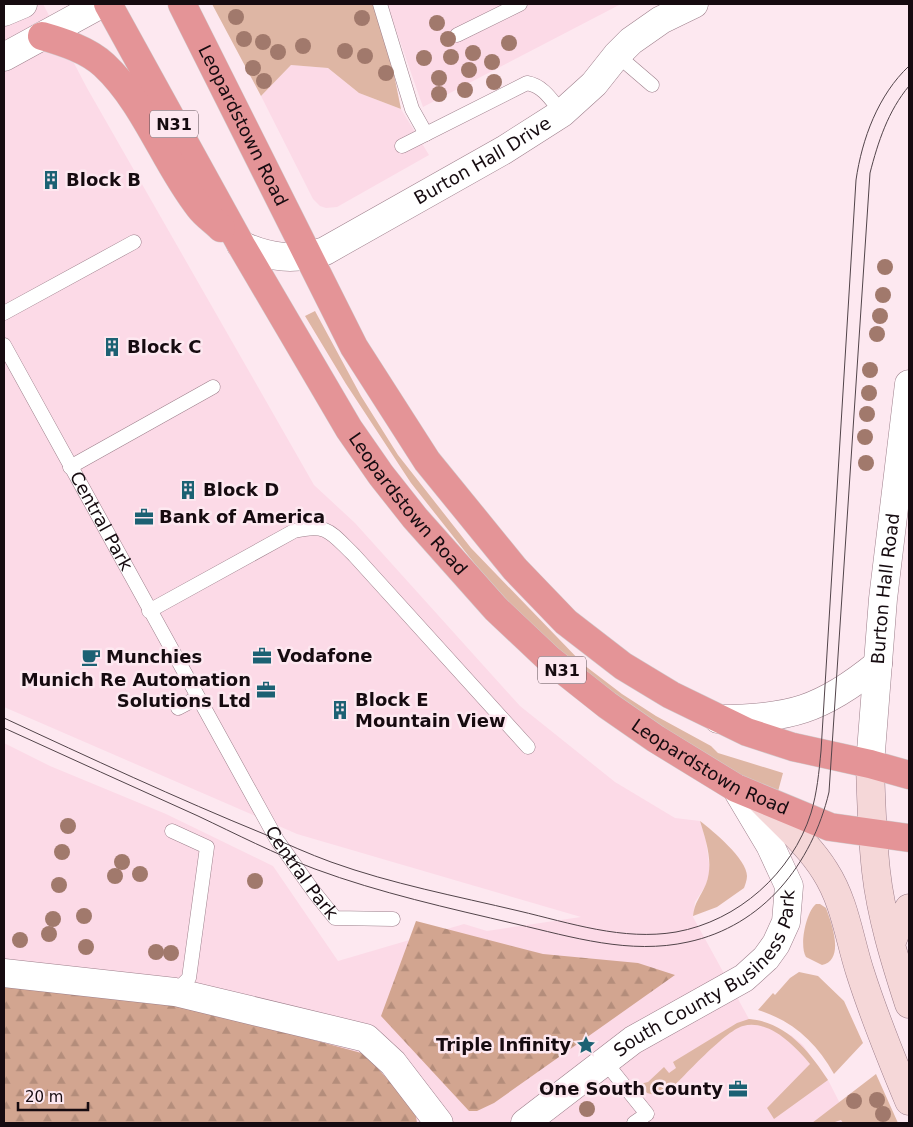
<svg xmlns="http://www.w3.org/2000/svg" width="913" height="1127" font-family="'DejaVu Sans',sans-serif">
	<defs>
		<pattern id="forest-firs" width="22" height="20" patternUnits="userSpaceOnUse" patternTransform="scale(1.25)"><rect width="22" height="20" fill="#d2a590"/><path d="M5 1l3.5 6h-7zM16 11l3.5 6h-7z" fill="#b48d7b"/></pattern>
	</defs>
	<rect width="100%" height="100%" fill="#fde8f0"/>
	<path fill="#fcdae7" d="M4 4H43L87 88 314 485 355 523 520 706 615 782 675 818 700 821 706 841 710 871 706 885 695 902 693 917 749 1019 770 1025 792 1036 803 1045 828 1080 850 1123H4V743L50 766 166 814 273 866 338 961 464 924 487 931 581 917 297 834 4 707Z
		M387 4H621L423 107Z
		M291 65 328 68 359 93 401 109 429 155 337 207 326 208 320 206 313 199 261 96Z"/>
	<path fill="#deb6a4" d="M212 4H373L389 50 401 109 359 93 328 68 291 65 261 96Z
		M315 311 361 396 398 455 471 548 584 665 622 694 656 716 711 746 718 753 783 773 777 795 709 763 599 687 509 607 411 483 346 384 305 316Z
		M700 821C713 831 747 859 747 876 747 880 745 885 744 888L717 907 693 916C694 903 701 896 706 884 714 863 706 841 700 821Z
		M816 904H820L826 908C832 924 845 960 822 965L806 957C799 946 806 912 816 904Z
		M799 972 818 976 844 1001 863 1043 834 1074C816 1042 793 1021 758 1010L773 993 775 995 790 978Z
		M749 1019C786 1022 809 1051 828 1080L774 1119 767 1108 810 1064C795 1046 769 1019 743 1026 724 1031 679 1082 663 1097L647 1093 640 1084 648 1082 664 1067 669 1073 676 1068 673 1062 737 1023Z
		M876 1074 898 1123H843L841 1120 832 1123H812Z"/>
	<path fill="url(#forest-firs)" d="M416 921 543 954 638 963 675 975 494 1103 477 1111H469L381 1016Z
		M4 986 196 1008 365 1054 415 1110 417 1123H4Z"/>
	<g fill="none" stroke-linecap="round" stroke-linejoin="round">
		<g stroke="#9d7f8b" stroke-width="15">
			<g id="service">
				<path d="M380 4 412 109 426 134"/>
				<path d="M457 35 520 4"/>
				<path d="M617 55 652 85"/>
				<path d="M402 146 527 83C544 86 552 101 562 113"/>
				<path d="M4 313 134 242"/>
				<path id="s1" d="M4 345 277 840 314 892 335 918 393 919"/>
				<path d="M70 467 213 387"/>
				<path d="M149 611 294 531C328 523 330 532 354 555L528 747"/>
				<path d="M178 708 197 698"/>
				<path d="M172 831 207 847 189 978 175 992"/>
				<path d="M606 1063 647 1114 634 1123"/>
			</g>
		</g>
		<g stroke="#9d7f8b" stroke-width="29">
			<g id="minor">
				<path d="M4 12 23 4"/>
				<path d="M4 57 101 4"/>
				<path d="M4 973 175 992 366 1038 393 1063 439 1123"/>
				<path id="s2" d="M525 1123 633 1040 744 978 766 958 776 944 786 922 789 886 770 845 736 788"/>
			</g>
		</g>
		<g stroke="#9d7f8b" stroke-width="29">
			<g id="tertiary">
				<path id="s3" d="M241 245C269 258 295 261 325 251L504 150 562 113 594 84 617 55 631 41 661 20 694 4"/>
				<path d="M718 719C789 719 822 710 878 664"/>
				<path id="s4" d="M870 764 883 599 909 384"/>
			</g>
		</g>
		<g stroke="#9d7f8b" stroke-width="29">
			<path id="secondary" d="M870 764C871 799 872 835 876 871 881 916 895 961 909 1004
				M761 800C783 823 809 845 825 871 845 902 849 938 860 972 874 1016 891 1058 909 1101
				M891 944 898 926 909 908"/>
		</g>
		<g stroke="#d0cecf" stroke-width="29">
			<g id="trunk">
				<path id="s5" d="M108 4 241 245 349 429 381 475 415 518 496 609 549 659 607 705 656 739 736 788 830 827 909 838"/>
				<path id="s6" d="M182 4 354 347 427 461 515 569 566 622 623 666 671 695 747 732 793 747 870 764 909 775"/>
				<path d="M42 36C63 42 88 50 104 65 145 103 165 164 199 207 205 215 214 221 221 228"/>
			</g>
		</g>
		<use href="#service" stroke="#fff" stroke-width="14"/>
		<use href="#minor" stroke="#fff" stroke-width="28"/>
		<use href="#tertiary" stroke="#fff" stroke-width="28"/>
		<use href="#secondary" stroke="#f5d7d8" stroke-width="28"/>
		<use href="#trunk" stroke="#e49497" stroke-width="28"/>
		<path stroke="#52444a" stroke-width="1" d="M4 718C90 758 176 798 264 834 287 844 309 854 331 862 392 884 456 896 519 911 570 923 623 941 676 932 738 921 792 873 811 813 817 793 819 772 821 751L856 180C862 139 878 95 909 66
			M4 728C68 757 133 787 198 816 236 834 275 854 315 869 380 893 448 908 516 924 572 937 630 955 688 942 763 926 812 864 829 792L870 173C878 142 888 111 909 86"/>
	</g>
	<g fill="#a1796c">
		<circle cx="236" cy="17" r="8"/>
		<circle cx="362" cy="18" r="8"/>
		<circle cx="437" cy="23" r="8"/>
		<circle cx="244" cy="39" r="8"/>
		<circle cx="448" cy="39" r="8"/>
		<circle cx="263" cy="42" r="8"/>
		<circle cx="509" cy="43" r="8"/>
		<circle cx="303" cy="46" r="8"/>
		<circle cx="345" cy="51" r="8"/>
		<circle cx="278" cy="52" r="8"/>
		<circle cx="473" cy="53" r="8"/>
		<circle cx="365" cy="56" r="8"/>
		<circle cx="451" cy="57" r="8"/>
		<circle cx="424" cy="58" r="8"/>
		<circle cx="492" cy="62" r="8"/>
		<circle cx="253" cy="68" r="8"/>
		<circle cx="469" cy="70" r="8"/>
		<circle cx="386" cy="73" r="8"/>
		<circle cx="439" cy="78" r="8"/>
		<circle cx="264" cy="81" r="8"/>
		<circle cx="494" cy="82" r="8"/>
		<circle cx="465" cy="90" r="8"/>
		<circle cx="439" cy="94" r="8"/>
		<circle cx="885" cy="267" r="8"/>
		<circle cx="883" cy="295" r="8"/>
		<circle cx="880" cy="316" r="8"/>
		<circle cx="877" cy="334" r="8"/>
		<circle cx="870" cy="370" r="8"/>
		<circle cx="869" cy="393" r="8"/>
		<circle cx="867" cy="414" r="8"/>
		<circle cx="865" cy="437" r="8"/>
		<circle cx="866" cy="463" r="8"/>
		<circle cx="68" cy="826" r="8"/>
		<circle cx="62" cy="852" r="8"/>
		<circle cx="122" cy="862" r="8"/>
		<circle cx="140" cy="874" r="8"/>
		<circle cx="115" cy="876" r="8"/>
		<circle cx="255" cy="881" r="8"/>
		<circle cx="59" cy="885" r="8"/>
		<circle cx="84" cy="916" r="8"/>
		<circle cx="53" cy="919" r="8"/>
		<circle cx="49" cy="934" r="8"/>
		<circle cx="20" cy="940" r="8"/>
		<circle cx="86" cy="947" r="8"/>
		<circle cx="156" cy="952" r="8"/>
		<circle cx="171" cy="953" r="8"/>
		<circle cx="877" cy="1100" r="8"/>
		<circle cx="854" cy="1101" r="8"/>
		<circle cx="587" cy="1109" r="8"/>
		<circle cx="883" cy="1114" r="8"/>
	</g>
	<defs>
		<g id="building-bare" transform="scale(1.5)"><path d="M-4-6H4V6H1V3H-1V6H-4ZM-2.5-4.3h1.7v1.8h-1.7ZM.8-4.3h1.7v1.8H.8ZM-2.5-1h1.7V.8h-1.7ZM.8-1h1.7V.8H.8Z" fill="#1c6173" stroke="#fde8f0" stroke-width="2.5" paint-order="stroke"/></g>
		<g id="office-bare" transform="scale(1.5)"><path d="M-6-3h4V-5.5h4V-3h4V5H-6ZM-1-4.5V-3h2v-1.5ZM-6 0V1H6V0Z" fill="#1c6173" stroke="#fde8f0" stroke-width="2.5" paint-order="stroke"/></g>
		<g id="cafe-bare" transform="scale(1.5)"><path d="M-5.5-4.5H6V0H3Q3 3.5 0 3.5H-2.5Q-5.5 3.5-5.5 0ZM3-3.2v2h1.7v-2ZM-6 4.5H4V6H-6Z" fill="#1c6173" stroke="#fde8f0" stroke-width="2.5" paint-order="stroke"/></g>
		<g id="sight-bare" transform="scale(1.5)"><path d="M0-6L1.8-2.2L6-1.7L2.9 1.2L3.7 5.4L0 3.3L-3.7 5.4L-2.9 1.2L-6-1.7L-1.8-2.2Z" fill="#1c6173" stroke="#fde8f0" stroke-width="2.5" paint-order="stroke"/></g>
	</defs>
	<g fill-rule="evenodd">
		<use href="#building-bare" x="51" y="180"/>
		<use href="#building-bare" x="112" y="347"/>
		<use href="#building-bare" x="188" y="490"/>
		<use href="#office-bare" x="144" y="517"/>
		<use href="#office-bare" x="262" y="656"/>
		<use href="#cafe-bare" x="91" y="657"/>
		<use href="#office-bare" x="266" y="690"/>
		<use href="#building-bare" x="340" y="710"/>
		<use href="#sight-bare" x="586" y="1045"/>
		<use href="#office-bare" x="738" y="1089"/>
	</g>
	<g text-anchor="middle" stroke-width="5" stroke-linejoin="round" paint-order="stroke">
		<g fill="#fde8f0" stroke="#5b4d53" stroke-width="1">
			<rect x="150" y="110.5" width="48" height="27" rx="4"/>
			<rect x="538" y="656.5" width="48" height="27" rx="4"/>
		</g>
		<g font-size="16" font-weight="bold" fill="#160b10">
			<text x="174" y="130">N31</text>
			<text x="562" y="676">N31</text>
		</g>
		<g font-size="18" fill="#160b10" stroke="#fde8f0">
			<text dy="6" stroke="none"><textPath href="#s6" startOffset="136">Leopardstown Road</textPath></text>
			<text dy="6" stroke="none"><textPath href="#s3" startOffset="268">Burton Hall Drive</textPath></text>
			<text dy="6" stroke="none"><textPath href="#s5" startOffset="584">Leopardstown Road</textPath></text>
			<text dy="6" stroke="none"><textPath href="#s1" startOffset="201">Central Park</textPath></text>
			<text dy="6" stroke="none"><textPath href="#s4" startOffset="176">Burton Hall Road</textPath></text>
			<text dy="6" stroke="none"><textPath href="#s5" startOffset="989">Leopardstown Road</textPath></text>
			<text dy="6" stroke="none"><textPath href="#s1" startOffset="606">Central Park</textPath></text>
			<text dy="6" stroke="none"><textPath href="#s2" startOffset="241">South County Business Park</textPath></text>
		</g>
		<g font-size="18" font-weight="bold" fill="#160b10" stroke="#fde8f0" text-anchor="start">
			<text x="66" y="186">Block B</text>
			<text x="127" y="353">Block C</text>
			<text x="203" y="496">Block D</text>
			<text x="159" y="523">Bank of America</text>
			<text x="277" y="662">Vodafone</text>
			<text x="106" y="663">Munchies</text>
			<text x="251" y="686" text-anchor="end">Munich Re Automation<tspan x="251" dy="21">Solutions Ltd</tspan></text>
			<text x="355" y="706">Block E<tspan x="355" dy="21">Mountain View</tspan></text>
			<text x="571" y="1051" text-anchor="end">Triple Infinity</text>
			<text x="723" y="1095" text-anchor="end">One South County</text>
		</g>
	</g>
	<rect width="913" height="1127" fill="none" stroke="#160b10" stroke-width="10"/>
	<path d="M18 1102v8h70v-8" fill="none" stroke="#160b10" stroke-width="2.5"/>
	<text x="25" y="1102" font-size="15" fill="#160b10" stroke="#fde8f0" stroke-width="4" paint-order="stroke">20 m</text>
</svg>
